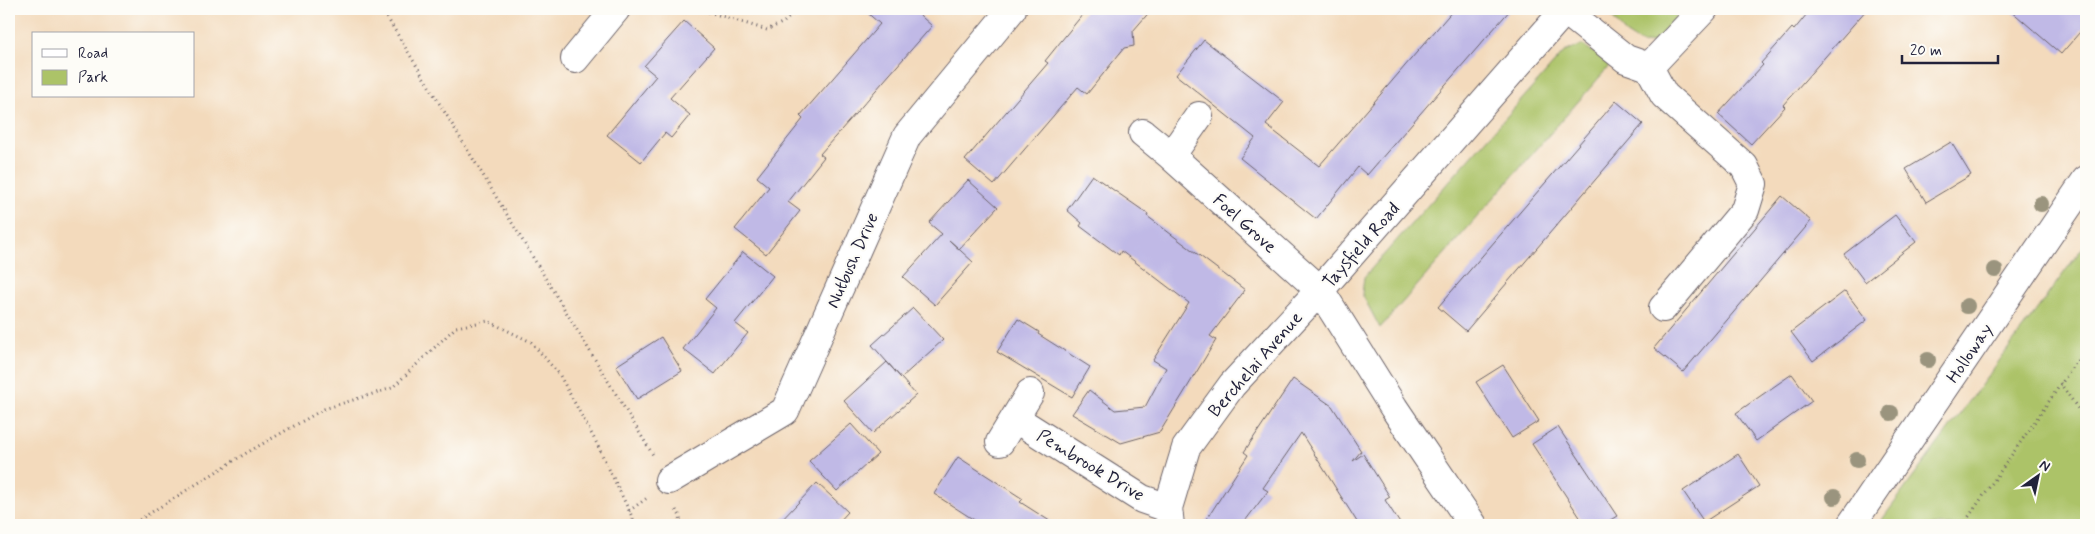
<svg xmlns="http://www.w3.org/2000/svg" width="2095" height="534" font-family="Mynerve,sans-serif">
	<rect width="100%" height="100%" fill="#fdfcf7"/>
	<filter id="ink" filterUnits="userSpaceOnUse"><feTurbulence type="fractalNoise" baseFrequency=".02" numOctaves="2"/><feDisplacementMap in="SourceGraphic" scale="10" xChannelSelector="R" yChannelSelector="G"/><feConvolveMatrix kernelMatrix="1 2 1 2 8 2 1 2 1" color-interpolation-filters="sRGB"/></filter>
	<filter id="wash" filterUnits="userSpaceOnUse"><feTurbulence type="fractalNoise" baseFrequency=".0096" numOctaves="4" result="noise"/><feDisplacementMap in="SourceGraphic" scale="20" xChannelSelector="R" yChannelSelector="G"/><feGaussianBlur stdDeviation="1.12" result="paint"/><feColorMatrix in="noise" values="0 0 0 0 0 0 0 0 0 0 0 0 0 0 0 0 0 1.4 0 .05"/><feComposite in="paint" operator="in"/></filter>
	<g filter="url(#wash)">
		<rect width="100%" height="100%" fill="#f3dabc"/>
		<path fill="#acc368" stroke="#677252" d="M1612 9H1684L1655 41 1642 44 1625 33 1610 15Z
			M1583 45 1611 64 1380 328 1362 294 1364 277 1564 52Z
			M2086 243V525H1878Z"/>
		<g id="blocks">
			<path fill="#c0b9e6" d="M863 9H913L932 26 820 154 824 157 788 202 800 211 766 254 735 229 769 187 757 177 803 119 800 116 880 24Z
				M1087 9H1152L1133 31 1134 46 1124 48 1087 94 1078 87 994 185 965 160 1048 63 1045 61Z
				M1454 9H1511L1367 175 1358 167 1316 219 1240 158 1255 138 1176 75 1204 40 1284 102 1266 125 1319 166Z
				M1811 9H1867L1783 105 1785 107 1751 144 1718 114 1763 65 1761 63 1792 28 1794 30Z
				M2009 9H2086V25L2061 54Z
				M684 21 714 48 670 98 690 115 671 138 665 133 641 162 607 135 656 76 644 66Z
				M1616 101 1643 124 1466 331 1438 307Z
				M1951 142 1971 175 1926 202 1906 169Z
				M1092 175 1148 214 1147 216 1245 290 1210 336 1216 340 1160 432 1121 443 1072 414 1089 390 1115 410 1145 407 1166 368 1153 360 1189 303 1121 251 1119 255 1080 226 1082 223 1067 210Z
				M968 180 998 207 959 249 949 240 973 262 935 305 903 277 942 234 929 223Z
				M1782 196 1811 221 1683 372 1654 348Z
				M1895 215 1916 242 1865 282 1844 254Z
				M743 252 773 276 735 323 748 333 715 374 683 349 716 308 705 299Z
				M1845 291 1867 320 1813 361 1791 332Z
				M913 308 943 340 901 378 872 345Z
				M1018 319 1039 332 1038 334 1090 367 1072 397 997 352Z
				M661 337 682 371 637 399 616 366Z
				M887 362 916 395 873 433 844 401Z
				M1503 365 1539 421 1512 438 1476 382Z
				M1792 374 1812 401 1756 441 1736 413Z
				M1293 379 1332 406 1361 451 1353 461 1363 454 1390 497 1385 500 1401 525H1359L1301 433 1263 488 1268 491 1242 525H1203L1248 455 1244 452Z
				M851 424 878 454 837 491 809 461Z
				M1558 427 1617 516 1602 525H1585L1532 444Z
				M1738 454 1759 486 1704 522 1683 491Z
				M958 457 1023 499 1020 502 1056 525H982L934 494Z
				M817 483 848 512 836 525H777Z"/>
		</g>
	</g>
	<g filter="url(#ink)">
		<use href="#blocks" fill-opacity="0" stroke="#6b6268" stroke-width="1"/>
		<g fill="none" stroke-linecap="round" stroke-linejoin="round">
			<g stroke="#6b6268" stroke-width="30">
				<path id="minor" d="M1563 9 1626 59 1649 67 1704 9
					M575 59 616 9
					M1649 67 1664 95 1744 166 1753 184 1745 210 1663 308
					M1143 133 1171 156 1320 290 1394 408 1473 525
					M1171 156 1199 116
					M1016 419 1142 499 1168 508
					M1000 442 1030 393
					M669 480 785 411 907 136 1012 9
					M1170 525 1168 508 1186 448 1232 385 1320 290 1566 9
					M1851 525 2086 180"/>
			</g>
			<path stroke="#6b6268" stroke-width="3" stroke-dasharray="1 4" stroke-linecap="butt" d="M382 9 653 455
				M699 9 767 30 784 22 798 9
				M2060 383 2086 420
				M676 510 680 516 681 525
				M629 511 647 498
				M131 525 248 452 324 409 392 388 456 327 488 321 531 342 559 374 596 442 636 525
				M1963 525 2086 348"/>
			<use href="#minor" stroke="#fff" stroke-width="28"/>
		</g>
		<g fill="#9a947e">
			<circle cx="2041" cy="204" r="8"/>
			<circle cx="1995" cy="270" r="8"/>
			<circle cx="1967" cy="306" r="8"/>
			<circle cx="1928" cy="360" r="8"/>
			<circle cx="1891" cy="413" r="8"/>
			<circle cx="1857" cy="460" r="8"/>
			<circle cx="1834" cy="497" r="8"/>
		</g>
	</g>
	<g text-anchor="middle" stroke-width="4.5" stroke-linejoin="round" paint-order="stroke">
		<g font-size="18" fill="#22223b" stroke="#fdfcf7">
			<text transform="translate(1245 223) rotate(42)" y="6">Foel Grove</text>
			<text transform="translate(1361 245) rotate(-49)" y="6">Taysfield Road</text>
			<text transform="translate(852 260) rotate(-66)" y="6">Nutbush Drive</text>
			<text transform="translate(1969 353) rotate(-56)" y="6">Holloway</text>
			<text transform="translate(1255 364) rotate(-49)" y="6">Berchelai Avenue</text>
			<text transform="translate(1091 465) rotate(31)" y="6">Pembrook Drive</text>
		</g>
	</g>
	<rect width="2095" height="534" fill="none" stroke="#fdfcf7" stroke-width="30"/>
	<rect x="32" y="32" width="162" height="65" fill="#fdfcf7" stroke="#a5a5ac"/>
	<rect x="42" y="49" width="25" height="8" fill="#ffffff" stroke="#a5a5ac"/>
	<text x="78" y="58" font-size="15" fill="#22223b">Road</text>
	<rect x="42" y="70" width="25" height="15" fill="#acc368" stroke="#a5a5ac"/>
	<text x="78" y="82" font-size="15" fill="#22223b">Park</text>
	<g transform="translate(2038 476) rotate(33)" stroke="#fdfcf7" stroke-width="4" paint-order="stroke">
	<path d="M0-4L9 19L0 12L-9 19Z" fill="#22223b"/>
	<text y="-8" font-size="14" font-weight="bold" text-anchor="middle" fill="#22223b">N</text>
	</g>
	<path d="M1902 55v8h96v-8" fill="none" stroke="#22223b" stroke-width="2.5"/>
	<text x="1910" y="55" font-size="15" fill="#22223b" stroke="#fdfcf7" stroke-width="4" paint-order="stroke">20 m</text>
</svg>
